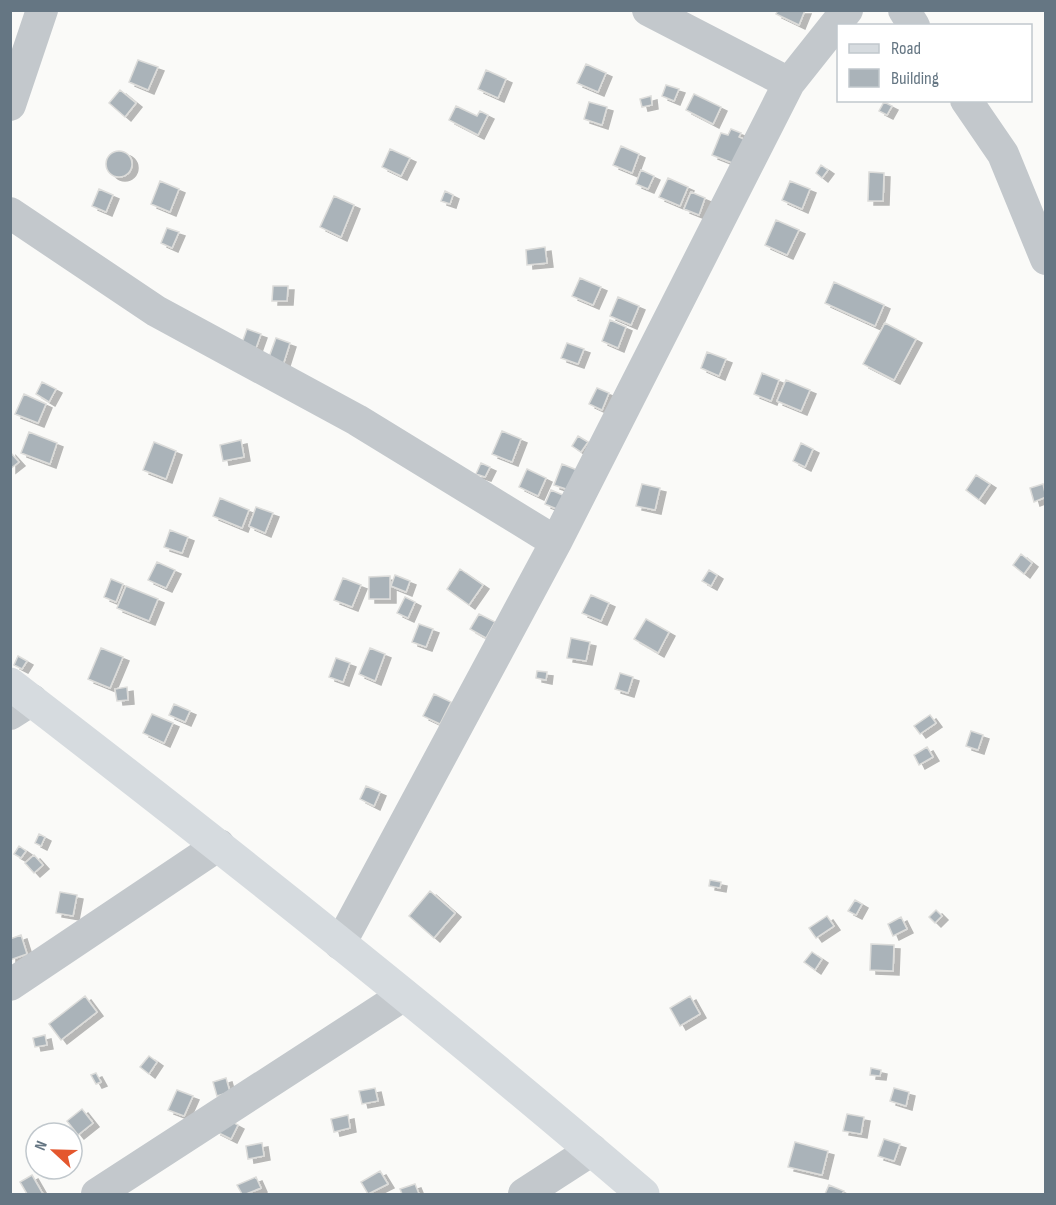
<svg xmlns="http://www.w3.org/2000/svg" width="1056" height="1205" font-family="'Sofia Sans Condensed',sans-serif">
	<defs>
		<filter id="shadow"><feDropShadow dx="6" dy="4" stdDeviation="0" flood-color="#0004"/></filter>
	</defs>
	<rect width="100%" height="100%" fill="#fafaf8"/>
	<path fill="#aab3b9" stroke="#dcdcda" stroke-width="1.5" filter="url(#shadow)" d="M778 10H805L799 25 776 14Z
		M138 60 158 67 148 90 129 82Z
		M586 64 606 73 598 92 577 83Z
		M486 70 506 79 498 98 478 89Z
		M666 85 679 89 674 101 662 96Z
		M120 90 136 103 125 117 109 103Z
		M694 94 721 107 713 124 686 110Z
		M651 96 652 105 642 107 640 99Z
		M589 102 607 107 602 125 584 119Z
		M884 102 892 106 887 115 879 111Z
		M456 106 477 116 480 111 488 115 478 135 449 120Z
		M731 129 741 133 739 137 750 142 740 166 712 155 721 133 728 135Z
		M621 146 639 154 632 173 613 165Z
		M390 149 410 158 401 176 382 167Z
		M106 164a13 13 0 1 1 26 0a13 13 0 1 1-26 0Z
		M821 165 828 170 822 178 816 173Z
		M641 170 654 176 648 189 636 184Z
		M869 172 884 173 883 201H868Z
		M668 178 688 187 680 206 659 197Z
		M160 181 179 189 170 212 151 204Z
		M790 181 810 189 802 209 782 200Z
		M99 189 113 195 106 212 92 206Z
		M445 191 453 195 450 204 441 201Z
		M691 192 705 198 699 215 684 209Z
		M334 196 354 205 341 237 320 227Z
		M776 220 799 230 787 255 765 245Z
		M167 228 179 232 172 248 161 243Z
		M545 247 547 263 527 265 526 250Z
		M580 278 601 287 593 305 572 296Z
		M834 282 884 305 875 326 825 303Z
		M273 286H288L287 301H272Z
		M618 297 639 306 631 325 610 316Z
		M610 320 626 327 618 348 602 341Z
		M885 323 916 339 894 380 863 364Z
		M247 329 261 334 256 348 242 343Z
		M276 338 290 343 283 365 268 360Z
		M567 343 584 349 578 364 561 358Z
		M707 352 726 359 719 376 701 368Z
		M762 373 779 380 771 401 754 394Z
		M786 380 810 390 801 411 777 401Z
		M42 382 56 389 49 402 36 394Z
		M597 388 609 393 602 410 589 404Z
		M24 394 46 404 38 423 15 414Z
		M502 431 521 439 512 462 492 454Z
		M29 432 57 443 50 464 21 453Z
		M578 436 588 442 581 452 572 446Z
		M241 440 244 457 223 461 220 445Z
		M154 442 176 451 166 479 143 470Z
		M801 443 813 449 805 467 793 461Z
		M10 452 19 462 10 469Z
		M481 463 490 467 485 477 476 474Z
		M562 464 577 470 569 490 554 485Z
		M527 469 546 478 538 496 519 487Z
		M976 475 990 484 979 500 966 490Z
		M642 484 660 488 655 510 636 506Z
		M1043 484 1046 497 1034 502 1030 488Z
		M551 490 565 496 559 510 545 504Z
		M220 498 249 510 242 528 213 516Z
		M256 507 273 513 265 533 249 526Z
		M170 530 188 537 182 553 164 547Z
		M1021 554 1032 563 1024 574 1013 565Z
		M157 562 175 570 166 588 148 580Z
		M460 569 483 585 469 605 447 589Z
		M709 570 717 575 711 586 702 581Z
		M395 575 410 581 406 592 391 586Z
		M390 576V599H369V577Z
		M343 578 361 585 352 607 334 600Z
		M111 579 123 584 116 602 104 597Z
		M126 586 158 599 149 621 117 608Z
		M591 595 609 603 601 621 582 613Z
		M405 597 415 602 408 618 397 613Z
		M479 614 495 622 486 638 470 629Z
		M646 619 669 632 658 653 634 639Z
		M419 624 433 629 426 647 412 642Z
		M571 638 590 642 586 661 567 658Z
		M101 648 123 657 110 688 88 679Z
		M370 648 385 654 375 681 359 674Z
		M18 656 27 661 22 669 14 665Z
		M336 658 350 663 343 682 329 677Z
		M537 671 547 672 546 680 536 678Z
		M620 673 633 677 628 693 615 689Z
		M127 687 128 700 117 701 115 689Z
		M434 694 451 702 440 724 423 716Z
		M174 704 190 711 185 722 169 715Z
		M152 714 173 723 164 743 143 733Z
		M930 715 936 723 920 734 914 726Z
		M971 731 983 735 978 750 966 746Z
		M927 747 933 757 919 765 914 755Z
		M366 786 380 792 374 806 360 799Z
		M39 834 45 837 41 846 35 843Z
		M19 846 26 851 21 858 14 854Z
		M34 855 43 865 34 873 25 863Z
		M710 880 721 882 720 888 709 886Z
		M430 891 455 913 434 938 409 916Z
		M60 892 77 895 73 916 56 913Z
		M855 900 862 904 856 915 848 911Z
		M936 910 942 916 935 923 929 917Z
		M827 916 834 926 816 938 809 928Z
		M901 917 907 929 893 936 888 924Z
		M21 935 27 954 10 960V939Z
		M871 944 894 945 893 971 870 970Z
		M812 952 822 959 815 970 804 962Z
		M85 996 97 1012 61 1040 49 1024Z
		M690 996 700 1014 680 1026 670 1008Z
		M45 1035 47 1045 35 1047 33 1038Z
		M149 1056 157 1062 149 1074 140 1067Z
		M871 1068 881 1070 880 1076 870 1075Z
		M96 1073 101 1082 96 1084 91 1075Z
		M226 1078 230 1092 217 1096 213 1082Z
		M375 1088 378 1101 362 1104 359 1091Z
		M894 1088 909 1092 906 1106 890 1101Z
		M177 1090 193 1096 184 1116 168 1110Z
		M82 1109 93 1123 78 1135 67 1121Z
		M847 1114 864 1117 861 1134 843 1131Z
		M348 1115 350 1128 334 1132 331 1119Z
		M223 1117 238 1125 231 1139 215 1131Z
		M884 1139 900 1144 894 1161 878 1156Z
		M795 1142 828 1151 822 1175 788 1167Z
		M262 1143 264 1156 248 1159 246 1146Z
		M380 1171 388 1184 368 1194 361 1182Z
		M32 1175 43 1194H27L20 1182Z
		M256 1177 261 1188 246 1194H242L237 1185Z
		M415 1184 419 1194H402L400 1189Z
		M829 1185 844 1191 842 1194H825Z"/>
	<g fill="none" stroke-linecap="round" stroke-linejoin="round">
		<path stroke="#c3c8cc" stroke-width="32" d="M648 10 789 83
			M904 10 914 26
			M966 100 1003 154 1046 259
			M10 105 42 10
			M10 213 156 311 357 420 556 542
			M10 714 32 700
			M340 944 556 542 789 83 847 10
			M10 985 219 845
			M97 1194 404 995
			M524 1194 592 1150"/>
		<path stroke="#d6dbdf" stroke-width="33" d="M10 684C225 849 438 1018 643 1194"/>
	</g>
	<rect width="1056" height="1205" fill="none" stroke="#657683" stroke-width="24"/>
	<rect x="837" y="24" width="195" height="78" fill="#ffffff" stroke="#c1c8cd" stroke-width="1.5"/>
	<rect x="849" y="44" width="30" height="9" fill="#d6dbdf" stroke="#c1c8cd" stroke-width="1.5"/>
	<text x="891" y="54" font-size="18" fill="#657683">Road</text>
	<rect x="849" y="69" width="30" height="18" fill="#aab3b9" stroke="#c1c8cd" stroke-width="1.5"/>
	<text x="891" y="84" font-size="18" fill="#657683">Building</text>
	<g transform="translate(54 1151) rotate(292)"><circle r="28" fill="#ffffff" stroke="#c1c8cd" stroke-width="1.5"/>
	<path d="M0-4.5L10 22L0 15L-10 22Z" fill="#e4572e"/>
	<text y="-9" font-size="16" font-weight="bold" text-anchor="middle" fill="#657683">N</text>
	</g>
</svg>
